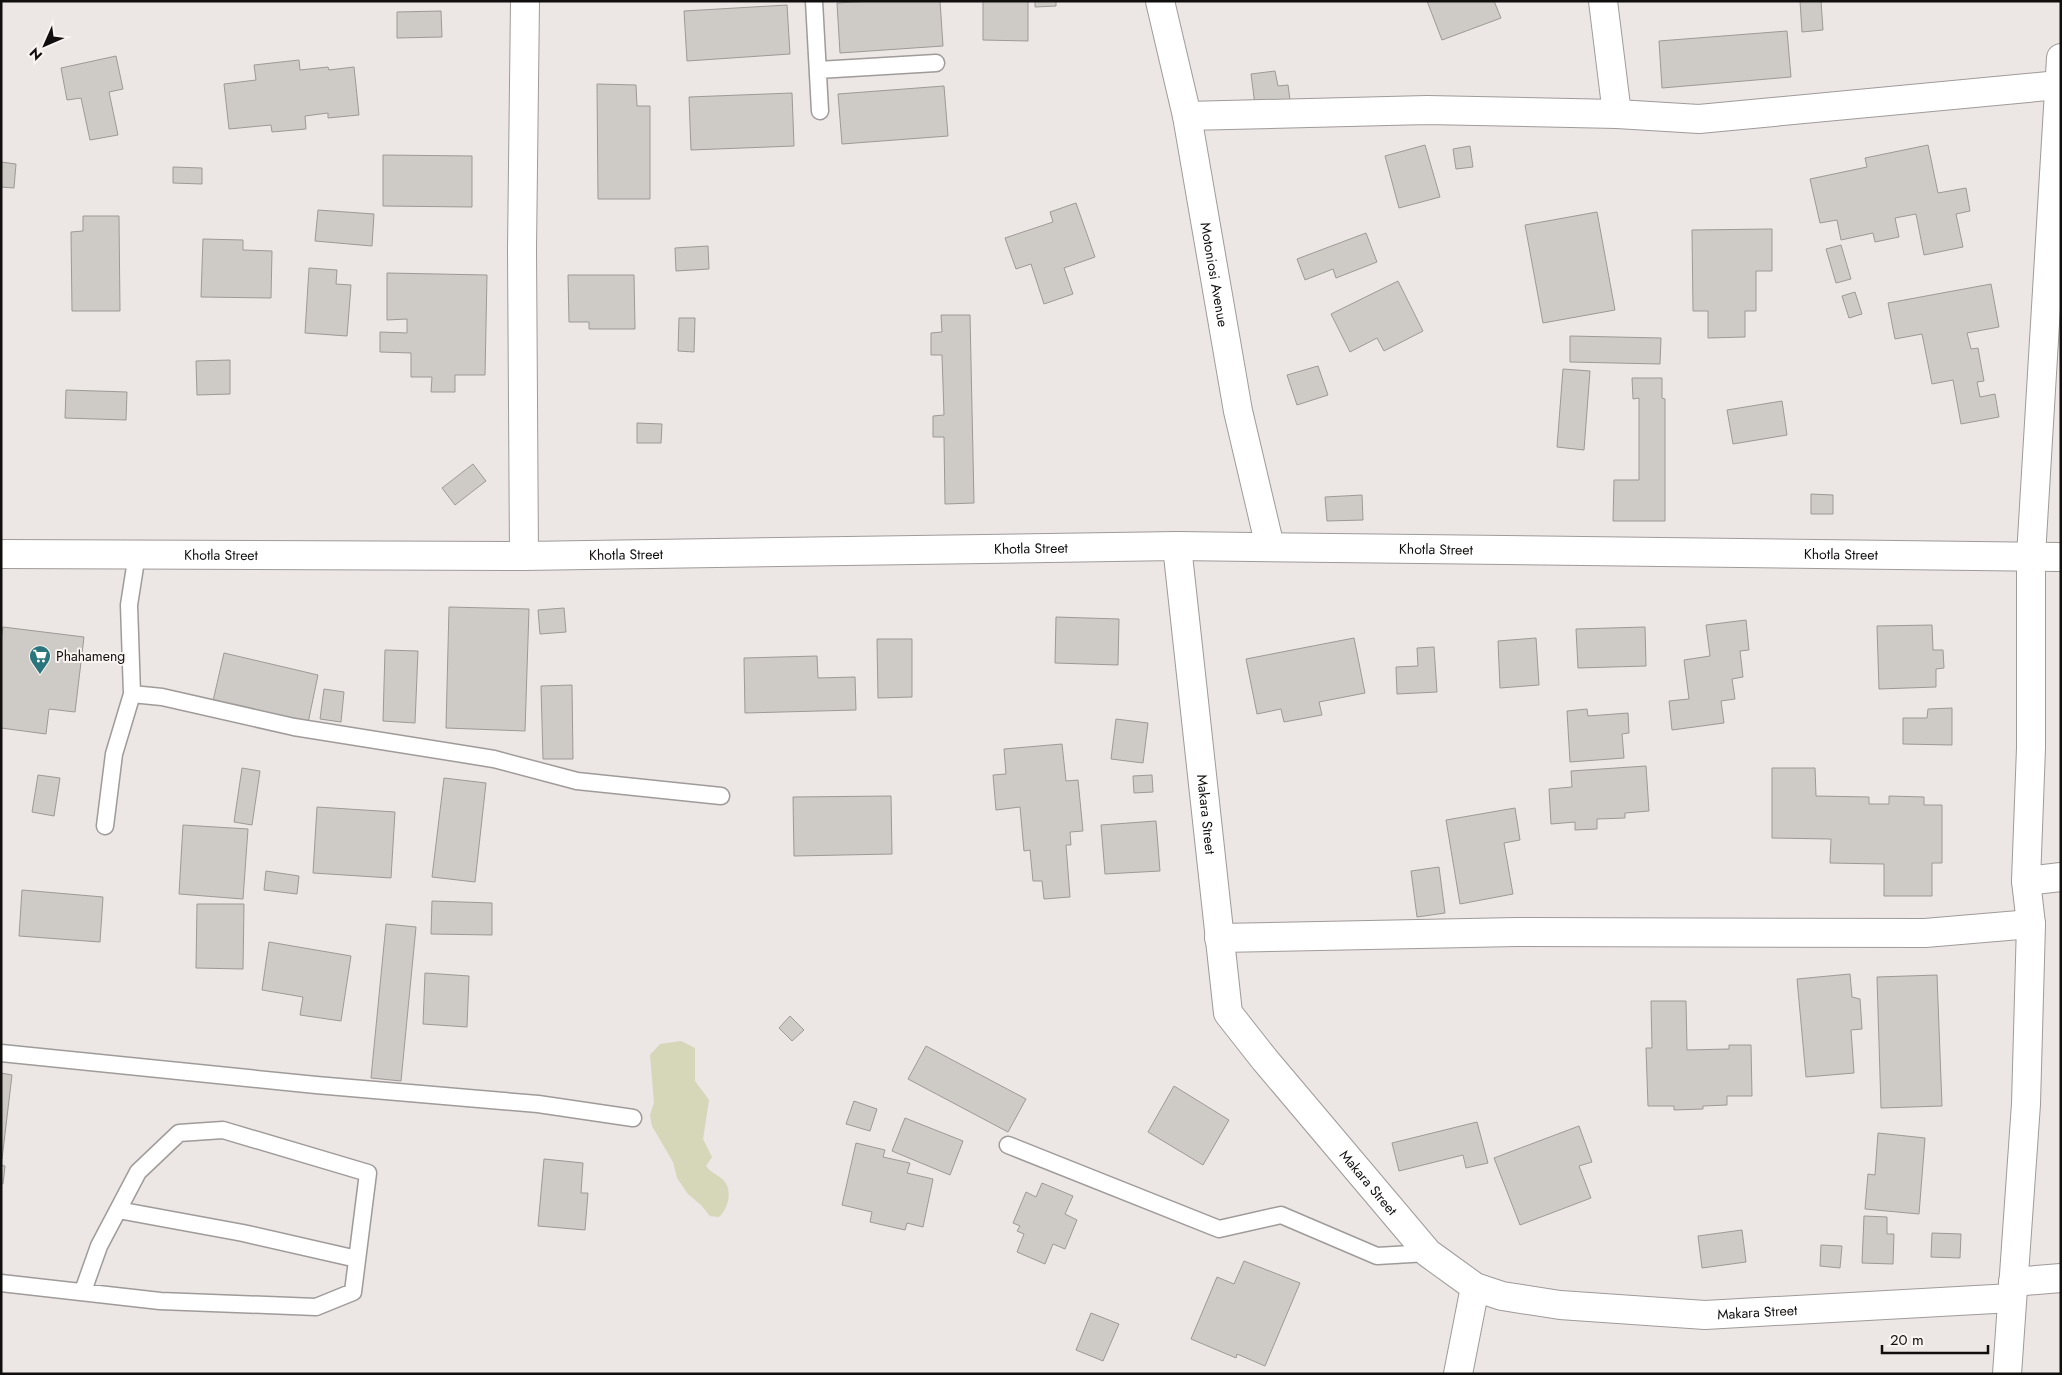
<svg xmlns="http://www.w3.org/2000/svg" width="2062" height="1375" font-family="Jost,sans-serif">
	<rect width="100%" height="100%" fill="#ece6e5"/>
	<path fill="#d6d6b8" d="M681 1041 695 1048V1081L709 1100 703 1139 712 1157 706 1166C712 1174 719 1175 724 1181 733 1191 728 1209 719 1217L710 1216 701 1205 688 1194 677 1178 673 1162 652 1126 650 1115 654 1103 650 1055 660 1044Z"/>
	<path fill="#cecbc7" stroke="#9d9a96" d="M871 1H940L943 46 840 53 837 3Z
		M983 1H1028V41L983 40Z
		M1035 1H1056V6L1035 7Z
		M1427 1H1494L1501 18 1442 40Z
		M1800 1H1821L1823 30 1802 32Z
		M787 5 790 54 687 61 684 11Z
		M441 11 442 37 397 38V12Z
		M1787 31 1791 77 1662 88 1659 41Z
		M116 56 123 89 109 92 118 135 90 140 81 98 67 100 61 68Z
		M299 60 300 70 328 67 329 70 354 67 359 115 328 118V113L305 116 306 129 272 132 271 125 229 129 224 84 256 80 254 65Z
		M1275 71 1278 86 1288 85 1290 100 1255 105 1251 74Z
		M597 84 636 85 637 106H650V199H598Z
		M944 86 948 136 842 144 838 94Z
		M792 93 794 146 691 150 689 97Z
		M1425 145 1440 197 1399 208 1385 156Z
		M1928 145 1938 193 1966 188 1970 211 1956 214 1963 247 1924 255 1916 214 1895 218 1899 237 1875 242 1873 233 1841 240 1837 220 1820 223 1810 179 1867 167 1865 158Z
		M1470 146 1473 167 1456 169 1453 149Z
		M383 155 472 156V207L383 206Z
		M1 162 16 164 14 188 1 187Z
		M173 167 202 168V184L173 183Z
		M1076 203 1095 257 1064 268 1073 294 1044 304 1031 264 1016 269 1005 238 1053 222 1050 212Z
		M318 210 374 214 372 246 315 241Z
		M1597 212 1615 310 1543 323 1525 225Z
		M83 216H119L120 311H72L71 232 83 231Z
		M1772 229V271H1756V311H1745V337L1708 338V311H1693L1692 230Z
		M1366 233 1377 262 1336 278 1333 269 1305 280 1297 259Z
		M203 239 243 240V250L272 251 271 298 201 297Z
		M1841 245 1851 279 1836 283 1826 249Z
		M708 246 709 269 676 271 675 248Z
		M309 268 337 270 336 284 351 285 347 336 305 333Z
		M387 273 487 275 485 375H455V392H431L432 377H411V353L380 352V332L407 333V319L387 320Z
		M568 275H634L635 329H589V322H569Z
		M1398 281 1423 331 1384 351 1377 338 1350 352 1331 314Z
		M1991 284 1999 327 1967 333 1971 349 1978 348 1984 381 1977 382 1980 397 1995 394 1999 417 1961 424 1953 380 1932 384 1922 334 1895 339 1888 303Z
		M1855 292 1862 314 1849 318 1842 296Z
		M941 315H970L974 503 945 504 944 437H933V416L944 415 942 355H931V333L942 332Z
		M679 318H695L694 352 678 351Z
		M1570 336 1661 338 1660 364 1570 362Z
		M230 360V394L197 395 196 361Z
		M1318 366 1328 395 1297 405 1287 375Z
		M1563 369 1590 371 1584 450 1557 447Z
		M1632 378H1662V398L1665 399V521H1613L1614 480H1639V398L1633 399Z
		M66 390 127 392 126 420 65 418Z
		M1782 401 1787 435 1733 444 1727 410Z
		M637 423 662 424 661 443H637Z
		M473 464 486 481 455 505 442 488Z
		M1811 494 1833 495V514H1811Z
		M1362 495 1363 520 1327 521 1325 497Z
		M449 607 529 609 525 731 446 728Z
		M564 608 566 632 540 634 538 610Z
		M1056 617 1119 619 1118 665 1055 663Z
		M1746 620 1749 650 1740 651 1743 677 1732 679 1735 699 1721 701 1724 723 1672 730 1669 701 1689 699 1684 660 1710 656 1706 625Z
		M1932 625 1933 650H1943L1944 668 1936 669V687L1879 689 1877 626Z
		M3 627 84 637 75 712 49 709 46 734 1 728V641Z
		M1645 627 1646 666 1578 668 1576 629Z
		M1354 638 1365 693 1319 702 1322 715 1284 722 1281 709 1257 714 1246 659Z
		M1536 638 1539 685 1500 688 1498 641Z
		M877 639H912V697L878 698Z
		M1434 647 1437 692 1397 694 1396 667 1418 666 1417 648Z
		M385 650 418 651 415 723 383 721Z
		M224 653 318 675 308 723 213 701Z
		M817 656 818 678 855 677 856 710 745 713 744 658Z
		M572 685 573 759H543L541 686Z
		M324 689 344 692 341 722 320 719Z
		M1952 708V745L1903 744V718H1927L1928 709Z
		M1587 709 1588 716 1628 713 1629 733 1622 734 1624 758 1570 762 1567 711Z
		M1116 719 1148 723 1143 763 1111 759Z
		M1062 744 1066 781 1078 780 1083 831 1070 832 1071 845H1066L1070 897 1044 899 1042 881H1033L1030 850 1024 851 1020 807 996 810 993 775 1006 774 1004 749Z
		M1646 766 1649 811 1625 813V818L1597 819V829L1575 830V822L1551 824 1549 789 1572 787 1571 771Z
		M242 768 260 771 252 825 234 822Z
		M1772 768H1815L1816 796 1869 797V804H1889V796L1924 797V805H1942V863H1932V896H1884V864L1830 863 1831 839 1772 838Z
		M38 775 60 778 54 816 32 812Z
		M1152 775 1153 792 1134 793 1133 776Z
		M444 778 486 783 475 882 432 877Z
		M891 796 892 854 794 856 793 797Z
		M317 807 395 812 391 878 313 873Z
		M1515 808 1520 840 1504 843 1513 894 1460 904 1446 820Z
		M1156 821 1160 871 1105 874 1101 825Z
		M183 825 248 829 243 899 179 894Z
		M1439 867 1445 913 1417 917 1411 871Z
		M266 871 299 876 297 894 264 890Z
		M22 890 103 897 100 942 19 936Z
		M432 901 492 903V935L431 934Z
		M197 904H244L243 969 196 968Z
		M386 924 416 927 401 1081 371 1078Z
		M269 942 351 956 341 1021 300 1015 303 997 262 990Z
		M425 973 469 976 467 1027 423 1024Z
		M1850 974 1852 997 1860 999 1862 1029 1851 1030 1854 1073 1806 1077 1797 979Z
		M1937 975 1942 1106 1881 1108 1877 977Z
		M1651 1001H1686L1687 1050 1729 1049V1045H1751L1752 1096H1727V1105L1703 1106V1109L1674 1110V1106H1648L1646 1048H1652Z
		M790 1016 804 1030 792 1041 779 1028Z
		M926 1046 1026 1099 1008 1132 908 1079Z
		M1 1073 12 1075 2 1159 1 1158Z
		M1174 1086 1229 1120 1203 1165 1148 1132Z
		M854 1101 877 1109 870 1131 846 1124Z
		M905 1118 963 1141 950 1175 892 1151Z
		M1477 1122 1488 1163 1466 1168 1463 1155 1399 1171 1392 1143Z
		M1579 1126 1592 1162 1579 1166 1591 1198 1520 1225 1494 1158Z
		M1878 1133 1925 1138 1919 1214 1865 1209 1868 1174 1875 1175Z
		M856 1143 885 1150 883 1157 910 1163 907 1173 933 1179 923 1227 907 1223 905 1230 870 1222 872 1212 842 1205Z
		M544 1159 583 1163 581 1193H588L585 1230 538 1226Z
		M1 1165 5 1166 3 1184H1Z
		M1042 1183 1073 1196 1065 1214 1077 1220 1065 1249 1053 1244 1045 1264 1017 1252 1024 1234 1017 1231 1020 1226 1013 1223 1026 1192 1036 1197Z
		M1864 1216 1887 1217V1234H1894L1893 1264 1862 1263Z
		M1742 1230 1746 1262 1702 1268 1698 1236Z
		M1932 1233 1961 1234 1960 1258 1931 1257Z
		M1821 1245 1842 1246 1840 1268 1820 1266Z
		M1244 1261 1300 1283 1265 1366 1237 1354 1236 1358 1191 1339 1217 1277 1234 1284Z
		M1091 1313 1119 1324 1103 1361 1076 1350Z"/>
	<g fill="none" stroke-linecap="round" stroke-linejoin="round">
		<g stroke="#9f9b99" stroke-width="19">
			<path id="service" d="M814 1 820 111
				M818 70 936 63
				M132 694 162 697 294 727 494 759 577 781 721 796
				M105 826 114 754 132 694 129 605 137 554
				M1 1053 316 1085 538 1104 633 1118
				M1008 1145 1219 1229 1281 1215 1377 1256 1428 1253
				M118 1210 243 1233 357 1259
				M1 1283 160 1301 316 1307 353 1292 368 1173 223 1130 179 1133 138 1172 99 1246 83 1291"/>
		</g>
		<g stroke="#9f9b99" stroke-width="30">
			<g id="minor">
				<path id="s1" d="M1160 1 1187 116 1238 411 1270 547"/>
				<path d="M1603 1 1617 114"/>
				<path d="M1187 116 1427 110 1617 114 1699 119 2059 85"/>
				<path id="s2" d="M1177 546 1228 1013 1265 1060 1428 1253 1475 1287 1502 1296 1560 1305 1705 1315 2012 1298"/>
				<path d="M524 556 522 249 525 1"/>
				<path d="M2026 881 2061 877"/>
				<path d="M1219 938 1517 932 1925 933 2031 924"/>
				<path d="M2013 1282 2061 1278"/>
				<path d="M1458 1374 1475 1287"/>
				<path d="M2007 1374 2026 1104 2031 924 2026 881 2031 748V556L2061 58"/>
			</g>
		</g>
		<g stroke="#9f9b99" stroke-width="30">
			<g id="tertiary">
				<path id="s3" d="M1 554 524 556 1177 546 2061 557"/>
			</g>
		</g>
		<use href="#service" stroke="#fff" stroke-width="16"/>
		<use href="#minor" stroke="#fff" stroke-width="28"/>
		<use href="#tertiary" stroke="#fff" stroke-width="28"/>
	</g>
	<defs>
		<g id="supermarket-pin" transform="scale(1.125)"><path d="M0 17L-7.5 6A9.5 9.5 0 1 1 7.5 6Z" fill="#2b757c" stroke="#f9f4f2"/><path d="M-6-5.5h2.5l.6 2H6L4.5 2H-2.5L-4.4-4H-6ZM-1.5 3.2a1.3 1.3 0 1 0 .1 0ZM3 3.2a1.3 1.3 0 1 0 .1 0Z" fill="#fff"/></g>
	</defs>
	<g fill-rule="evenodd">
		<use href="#supermarket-pin" x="40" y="656"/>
	</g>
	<g text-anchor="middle" stroke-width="4" stroke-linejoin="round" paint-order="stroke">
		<g font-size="14" fill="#110f0e" stroke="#f9f4f2">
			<text dy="5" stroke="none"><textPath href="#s1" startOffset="279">Motoniosi Avenue</textPath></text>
			<text dy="5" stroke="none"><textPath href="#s3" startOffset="1030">Khotla Street</textPath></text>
			<text dy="5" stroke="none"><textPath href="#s3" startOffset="1435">Khotla Street</textPath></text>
			<text dy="5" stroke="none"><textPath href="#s3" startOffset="1840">Khotla Street</textPath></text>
			<text dy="5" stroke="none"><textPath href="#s3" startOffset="220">Khotla Street</textPath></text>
			<text dy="5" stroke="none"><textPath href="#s3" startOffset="625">Khotla Street</textPath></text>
			<text dy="5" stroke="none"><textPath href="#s2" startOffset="270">Makara Street</textPath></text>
			<text dy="5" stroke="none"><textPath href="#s2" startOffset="690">Makara Street</textPath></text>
			<text dy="5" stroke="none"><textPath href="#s2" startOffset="1125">Makara Street</textPath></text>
		</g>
		<g font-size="14" fill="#110f0e" stroke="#f9f4f2" text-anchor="start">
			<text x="56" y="661">Phahameng</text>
		</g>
	</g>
	<rect width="2062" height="1375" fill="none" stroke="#110f0e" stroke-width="5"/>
	<g transform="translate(45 45) rotate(225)" stroke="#f9f4f2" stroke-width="4" paint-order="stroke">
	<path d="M0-4L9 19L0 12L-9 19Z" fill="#110f0e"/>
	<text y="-8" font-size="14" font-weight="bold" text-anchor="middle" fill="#110f0e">N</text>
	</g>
	<path d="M1882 1345v8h106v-8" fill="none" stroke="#110f0e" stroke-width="2.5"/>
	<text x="1890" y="1345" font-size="15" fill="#110f0e" stroke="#f9f4f2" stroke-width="4" paint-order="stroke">20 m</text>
</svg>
